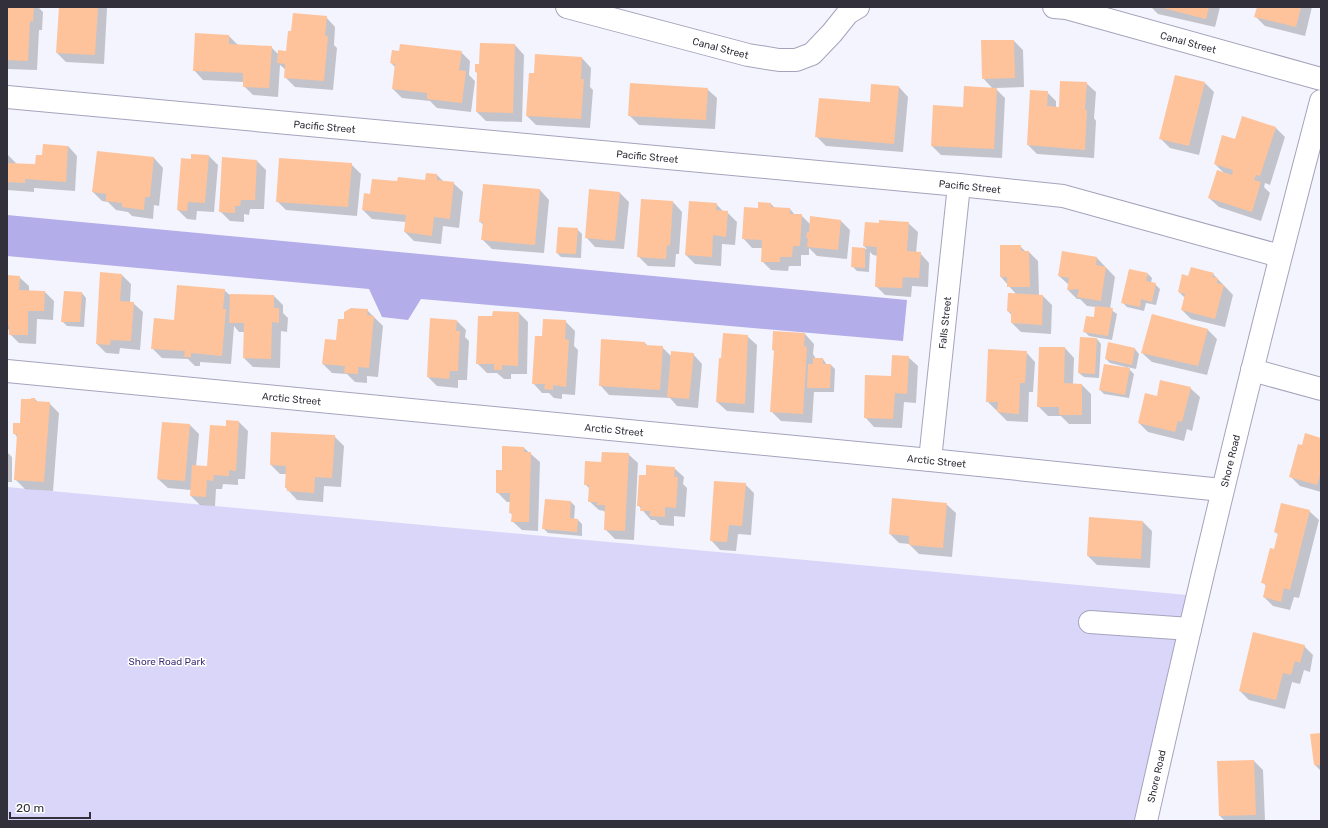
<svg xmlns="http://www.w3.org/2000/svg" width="1328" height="828" font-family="Rubik,sans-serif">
	<rect width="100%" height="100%" fill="#f4f4fe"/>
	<path fill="#d9d6f9" d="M7 487 1187 595 1134 821H7Z"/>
	<path fill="#b3adea" d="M7 215 907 300 903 341 421 299 408 320 382 317 369 289 7 256Z"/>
	<path fill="#0003" d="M7 7H38L43 12 42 30H39L37 70 7 69Z
		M60 7H106L107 8 104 64 66 62 57 53Z
		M1151 7H1220L1215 27 1158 14Z
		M1258 7H1312L1305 36 1265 26 1256 17Z
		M326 17 335 27 334 45 337 48 333 90 295 87 285 77 286 70 280 65 278 97 253 95 244 86V82L203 80 194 70 229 36 238 45 271 47 279 55 287 52 292 32Z
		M1014 41 1023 50 1024 87 995 88 1005 98 1002 158 941 155 932 146 964 108 993 89 983 78Z
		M515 45 524 55 522 122 486 121 477 112 478 74 476 72 480 65Z
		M461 52 470 61 469 75 475 81 471 112 437 108 430 101 402 98 393 89 395 67 391 63Z
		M536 55 582 58 591 68 590 87 593 90 590 128 536 125 527 116 535 74Z
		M1086 83 1096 92 1094 118 1096 121 1094 158 1037 154 1028 145 1031 91 1047 92 1056 101V108H1060Z
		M1205 83 1214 92 1199 155 1170 148 1161 139Z
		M899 87 908 97 903 152 826 146 817 137Z
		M707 89 717 98 715 129 639 125 629 115Z
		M1276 128 1285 137 1270 185 1265 183 1264 187 1270 193 1261 221 1219 207 1209 198 1225 174 1215 164 1236 140Z
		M68 146 77 156 75 191 34 188V192L7 190V154L17 164 36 165 43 156Z
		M98 152 154 158 163 168 159 206 154 205 153 219 132 216 128 212 116 210 108 202 102 201 93 192Z
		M209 156 218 165 214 212 197 211 196 220 187 219 178 210 192 160Z
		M257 161 266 170 264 209H250L249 215 244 214V222L230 221 220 211Z
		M351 164 361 174 357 216 286 210 277 201Z
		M437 175 444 182 453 183 463 192 459 228 443 226 441 244 414 241 405 232 406 222 372 219 363 210 371 195 398 183 426 181Z
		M484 185 540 190 549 200 544 253 492 249 482 239 484 225 480 222Z
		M620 193 629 202 624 249 595 247 586 237Z
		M673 202 682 212 679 254H676L675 267 648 266 638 256Z
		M716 204 724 212H727L737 222 735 245 722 244 721 266 695 264 686 255Z
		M771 204 776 209H790L795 215H801L811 225 841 221 850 230 847 259 817 256 809 248V255H801V266H789L788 271 771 270 762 261V248H752L743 238 759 209Z
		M866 223H908L918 232 916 253H920L929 263 928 287 912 286 911 297 885 295 876 286 878 256 873 255 870 252 869 272 857 271 852 266 853 248 867 249 864 246Z
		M577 229 582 234 581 258 561 257 557 253Z
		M1020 246 1026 252H1029L1038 261 1039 296H1043L1052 305 1051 334 1021 332 1012 323V316L1008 311 1016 294 1001 277Z
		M1063 253 1097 258 1115 277 1110 309 1117 314 1112 340 1089 336 1084 331 1094 318 1096 307 1087 306 1080 299H1077L1068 290 1069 285 1059 276Z
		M1148 274 1152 278 1151 283 1155 284 1160 289 1156 305 1146 303 1144 311 1127 307 1122 302Z
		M1213 274 1233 295 1225 327 1191 319 1182 310 1185 298 1179 292 1189 277Z
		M122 275 131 284 130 303H133L143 312 140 350 120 348 119 354 106 353 97 344Z
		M7 276 19 277 29 286V291L45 292 54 301 53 320 37 319 36 344 19 343 10 334V331L7 328Z
		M224 290 231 296H274L283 305V313L288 318 287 332 281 331 280 368 253 367 244 358 245 332H239L234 326 231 364 200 362V366H195L188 359 162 358 152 348 175 321Z
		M82 293 86 298 84 327 67 326 62 321Z
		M367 310 383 326 378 377 367 376V383L355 382 347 374 332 373 323 364 337 341 344 321Z
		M519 313 528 322 527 374H511V379H504L497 373H487L477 363 493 317Z
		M1152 315 1208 330 1217 339 1207 375 1152 362 1142 353Z
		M457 321 466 330 465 337 469 341 467 380H458V388L437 386 428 377Z
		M565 321 575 331 574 346 578 350 575 395 562 394V399L554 398 549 393H542L533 383 542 337Z
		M805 334 814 344 813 354 816 359H823L827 365H831L835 369 834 392H814L812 423 781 421 771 411 775 352 773 350Z
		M747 336 757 345 754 413 727 411 717 402Z
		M1097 339 1101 344 1099 378 1084 377 1079 373Z
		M645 343 648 346 662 347 671 356 693 354 702 364 698 408 677 406 670 398 609 395 600 385Z
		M1065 348 1074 358 1073 384 1082 385 1091 394V424H1069L1061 416H1048L1038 406Z
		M1135 349 1139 354 1136 369 1127 367 1134 374 1129 398 1104 394 1100 390 1126 369V367L1110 363 1106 359Z
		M1026 352 1035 362 1033 392H1029L1028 422 1007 421 998 412V411L996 410 987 401Z
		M908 357 918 366 916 403 904 402 902 428 874 427 865 417 892 377Z
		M1190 388 1200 397 1192 431 1187 429 1184 441 1148 432 1139 423 1157 397Z
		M35 399 38 402 49 403 59 413 53 491 25 489 15 479 18 438 14 433 20 424Z
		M227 421 239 422 248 431 245 479H238V485L223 484 222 489H216L215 506 200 505 191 496V490L168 488 158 479 190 425 199 434 196 467H208L226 427Z
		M334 436 344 446 341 487 324 486 323 502 297 500 286 488V474H280L271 465Z
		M1321 439V492L1300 486 1290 476Z
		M524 448 540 462 538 531 522 530 512 521 513 515 510 513V502H507L497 492 503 471Z
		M7 452 12 457V482H7Z
		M628 454 638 463 634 540 615 539 605 529 606 513 604 511 599 510 589 501 590 489 585 484 602 463Z
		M674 468 684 477 683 484 687 488 685 517 674 516V526L660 525 655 520H651L638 505 647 476Z
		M745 484 754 493 751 535 738 534 736 551 720 550 711 540Z
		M571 502 575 506 574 520H578L582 524V536L548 533 543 528Z
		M946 504 956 513 952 557 919 554 909 544 899 543 890 534Z
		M1309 511 1319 520 1299 598 1294 597 1290 610 1273 606 1264 597 1266 586 1263 582 1275 550 1279 535 1275 532Z
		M1143 522 1152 531 1150 568 1097 565 1088 556Z
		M1304 646 1313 655 1310 672 1304 670 1300 684 1292 682 1285 709 1249 700 1240 691Z
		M1321 734V771L1315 765Z
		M1254 761 1263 770 1265 821H1225L1220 816Z"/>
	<path fill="#fec39a" d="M7 7H34L33 22 30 21 28 61 7 60Z
		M59 7H98L95 55 56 53Z
		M1159 7H1209L1206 19Z
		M1257 7H1301L1296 27 1254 17Z
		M293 13 327 16 325 35 328 37 324 81 284 78 285 64 277 63 278 50 286 51 288 31H291Z
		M195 33 229 35V44L272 46 269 88 243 87V73L193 71Z
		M981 40H1014L1015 78 982 79Z
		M480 43 515 44 513 113 476 112 477 72H475V64H479Z
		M400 44 462 51 459 70 466 71 462 103 427 99V93L392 89 395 64 390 63 392 50 399 51Z
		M535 54 582 57 581 79H584L581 119 526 116 529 73H534Z
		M1175 75 1205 82 1189 146 1159 139Z
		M1060 81 1087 82 1085 110H1087L1085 150 1027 145 1030 90 1048 91 1047 106 1059 107Z
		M630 83 708 88 706 120 628 116Z
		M871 84 899 86 894 144 815 137 819 98 870 102Z
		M964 86 997 88 994 149 931 146 933 105 963 107Z
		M1242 116 1276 127 1260 176 1256 175 1254 180 1261 182 1252 212 1208 198 1217 170 1232 175 1233 170 1214 164 1222 135 1235 139Z
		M43 144 68 146 66 182 25 179V183L7 182V163L35 164 36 155H42Z
		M97 151 154 157 150 197H145L144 210 122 207V203L106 201V194L92 192Z
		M191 154 209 155 205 203 188 202 187 211 177 210 181 158 191 159Z
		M222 157 257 160 255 200H241L240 206H235V213L219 212Z
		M279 158 352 163 348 207 276 202Z
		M426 173 437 174V180L454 182 450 219 434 217 432 236 404 232 406 215 362 210 364 193 370 194 372 179 397 181 398 177 425 180Z
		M483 184 540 189 535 245 481 240 483 222H479Z
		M589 189 620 192 615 241 585 238Z
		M641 199 673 201 670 246 667 245 666 259 637 257Z
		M689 201 717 203 716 210 728 211 726 237 713 235 712 257 685 255Z
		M758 202 771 203V207L790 208V214H802L800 246H793L792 257H780V262H761L762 240 742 239 744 207 758 208Z
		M810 216 841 220 838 250 807 247 808 238H806L807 232H809Z
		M879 220 909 222 907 251 921 252 919 278 903 277 902 288 875 287 877 247 863 246 865 222 879 223Z
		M558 227 578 228 576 254 556 253Z
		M1000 245H1021V251H1029L1030 287H1007V277H1000Z
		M852 247 865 248V268L851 267Z
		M1062 251 1097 257 1096 265 1106 267 1101 301 1077 297 1079 289 1067 290 1069 278 1058 276Z
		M1191 267 1214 273 1212 277 1218 278 1217 283 1224 285 1215 319 1181 310 1185 294 1178 292 1182 274 1188 276Z
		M1129 269 1148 273 1146 281 1156 283 1152 302 1141 299 1140 307 1121 303Z
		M100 272 122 274 120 301 134 302 131 341 111 340 110 345 96 344Z
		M7 275 20 276 19 290 45 291 44 311H28V335H9V326H7Z
		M177 285 225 289 223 309H226L222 356 191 353V357H184L185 351 151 349 154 318 174 320Z
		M64 291 82 292 80 322H61Z
		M1008 293 1043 295 1042 325 1011 323V312L1007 311Z
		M230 294 274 295V308H279V323L272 322 271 359 243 358 244 323H229Z
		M1095 306 1113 308 1108 336 1083 332 1086 316 1094 317Z
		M351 308 368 309 367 315 374 316 369 368 358 367V374L344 373 345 366 322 364 325 339 336 340 338 319H344V312Z
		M493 311 519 312 518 366 502 365V370H494V364H476L478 316H492Z
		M1152 314 1208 329 1198 366 1141 353Z
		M430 318 457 320 456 331H460L458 371H450L449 379 427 377Z
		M543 319 566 320 565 339 569 340 566 387 553 385V390L544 389 545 384H532L535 336H542Z
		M773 331 805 333 804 346 807 347 803 414 770 412 774 350H772Z
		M723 333 748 335 745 404 716 402 719 358H721Z
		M1080 337 1097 338 1095 374 1078 373Z
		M601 339 645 342V345L663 346 660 390 599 386Z
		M1108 342 1135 348 1132 365 1105 359Z
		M1039 347H1065L1064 383 1082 384V415H1059V407H1037Z
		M988 349 1027 351 1025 383H1020L1019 414 997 412 998 402H986Z
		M671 351 694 353 689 399 667 397Z
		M892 355 909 356 907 394 895 393 893 419 864 418 865 375 891 376Z
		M813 358H823V364H831L830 388H807L808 364H813Z
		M1104 364 1130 368 1125 395 1099 390Z
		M1160 380 1191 387 1182 422 1178 421 1175 432 1138 423 1145 393 1157 396Z
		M31 398H35V401L50 402 44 482 14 480 17 434H13V423H20L21 399H31Z
		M226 420 239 421 236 471 229 470V476L214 475 213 481 207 480 206 497 190 496 192 465 207 466 210 425 226 426Z
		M162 422 190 424 185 481 157 479Z
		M271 432 335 435 332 478 315 477 314 493 287 491V488H285L286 466 270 465Z
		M1305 433 1321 438V471L1317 485 1289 477 1298 444 1302 445Z
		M502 446 524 447V452H531L529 522H511L512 513H509L510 493H496V470H502Z
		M602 452 629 453 625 531 604 530 605 505H597V502H588L589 485H584L585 461 601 462Z
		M646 465 675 467 674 477H678L676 508 665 507V517L650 516V511H640L641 506H637L639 475H646Z
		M714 481 746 483 742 526 729 525 727 542 710 541Z
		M892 498 947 503 943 548 909 545V536L889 534Z
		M545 499 571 501 570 518 578 519 577 532 542 529Z
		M1281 503 1310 510 1290 590 1284 588 1281 602 1263 597 1266 584 1261 583 1270 548 1274 549 1278 533 1274 532Z
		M1089 517 1143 521 1141 559 1087 556Z
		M1253 632 1305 645 1300 663 1295 661 1291 675 1283 673 1276 700 1239 691Z
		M1321 733V765H1314L1310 734Z
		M1254 760 1256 815 1219 816 1217 761Z"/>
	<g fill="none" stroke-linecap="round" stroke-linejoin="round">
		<g stroke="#a5a3bc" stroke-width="24">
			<g id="minor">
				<path id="s1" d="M567 7 748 55 779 60H796L812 54 832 33 848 13 858 7"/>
				<path id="s2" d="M1054 7 1066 8 1321 79"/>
				<path id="s3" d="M7 97 959 185 1063 196 1280 256"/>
				<path d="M1252 370 1321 389"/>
				<path id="s4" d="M7 371 930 460 1222 490"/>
				<path id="s5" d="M930 460 959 185"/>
				<path d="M1090 622 1190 629"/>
				<path id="s6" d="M1146 821C1200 580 1258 340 1321 101"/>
			</g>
		</g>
		<use href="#minor" stroke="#fff" stroke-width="22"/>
	</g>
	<g text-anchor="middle" stroke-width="3" stroke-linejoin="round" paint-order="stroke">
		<g font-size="10" fill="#32313b" stroke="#fff">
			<text dy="4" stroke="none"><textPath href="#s2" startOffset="139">Canal Street</textPath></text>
			<text dy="4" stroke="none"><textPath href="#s1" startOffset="159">Canal Street</textPath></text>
			<text dy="4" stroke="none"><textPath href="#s3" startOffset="319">Pacific Street</textPath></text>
			<text dy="4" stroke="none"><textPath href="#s3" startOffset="643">Pacific Street</textPath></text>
			<text dy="4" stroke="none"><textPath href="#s3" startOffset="967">Pacific Street</textPath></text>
			<text dy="4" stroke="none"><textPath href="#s5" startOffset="138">Falls Street</textPath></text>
			<text dy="4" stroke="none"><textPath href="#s4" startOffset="286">Arctic Street</textPath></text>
			<text dy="4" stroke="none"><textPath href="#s4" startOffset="610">Arctic Street</textPath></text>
			<text dy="4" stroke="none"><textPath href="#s6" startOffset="370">Shore Road</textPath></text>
			<text dy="4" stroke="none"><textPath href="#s4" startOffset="934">Arctic Street</textPath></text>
			<text dy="4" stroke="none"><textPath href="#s6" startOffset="46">Shore Road</textPath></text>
		</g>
		<g font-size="10" fill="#40327a" stroke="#fff">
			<text x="167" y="665">Shore Road Park</text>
		</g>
	</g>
	<rect width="1328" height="828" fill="none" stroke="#32313b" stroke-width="16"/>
	<path d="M10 812v6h80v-6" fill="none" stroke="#32313b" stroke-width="2"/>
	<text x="16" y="812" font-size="12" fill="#32313b" stroke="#ffffff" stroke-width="3" paint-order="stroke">20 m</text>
</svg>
